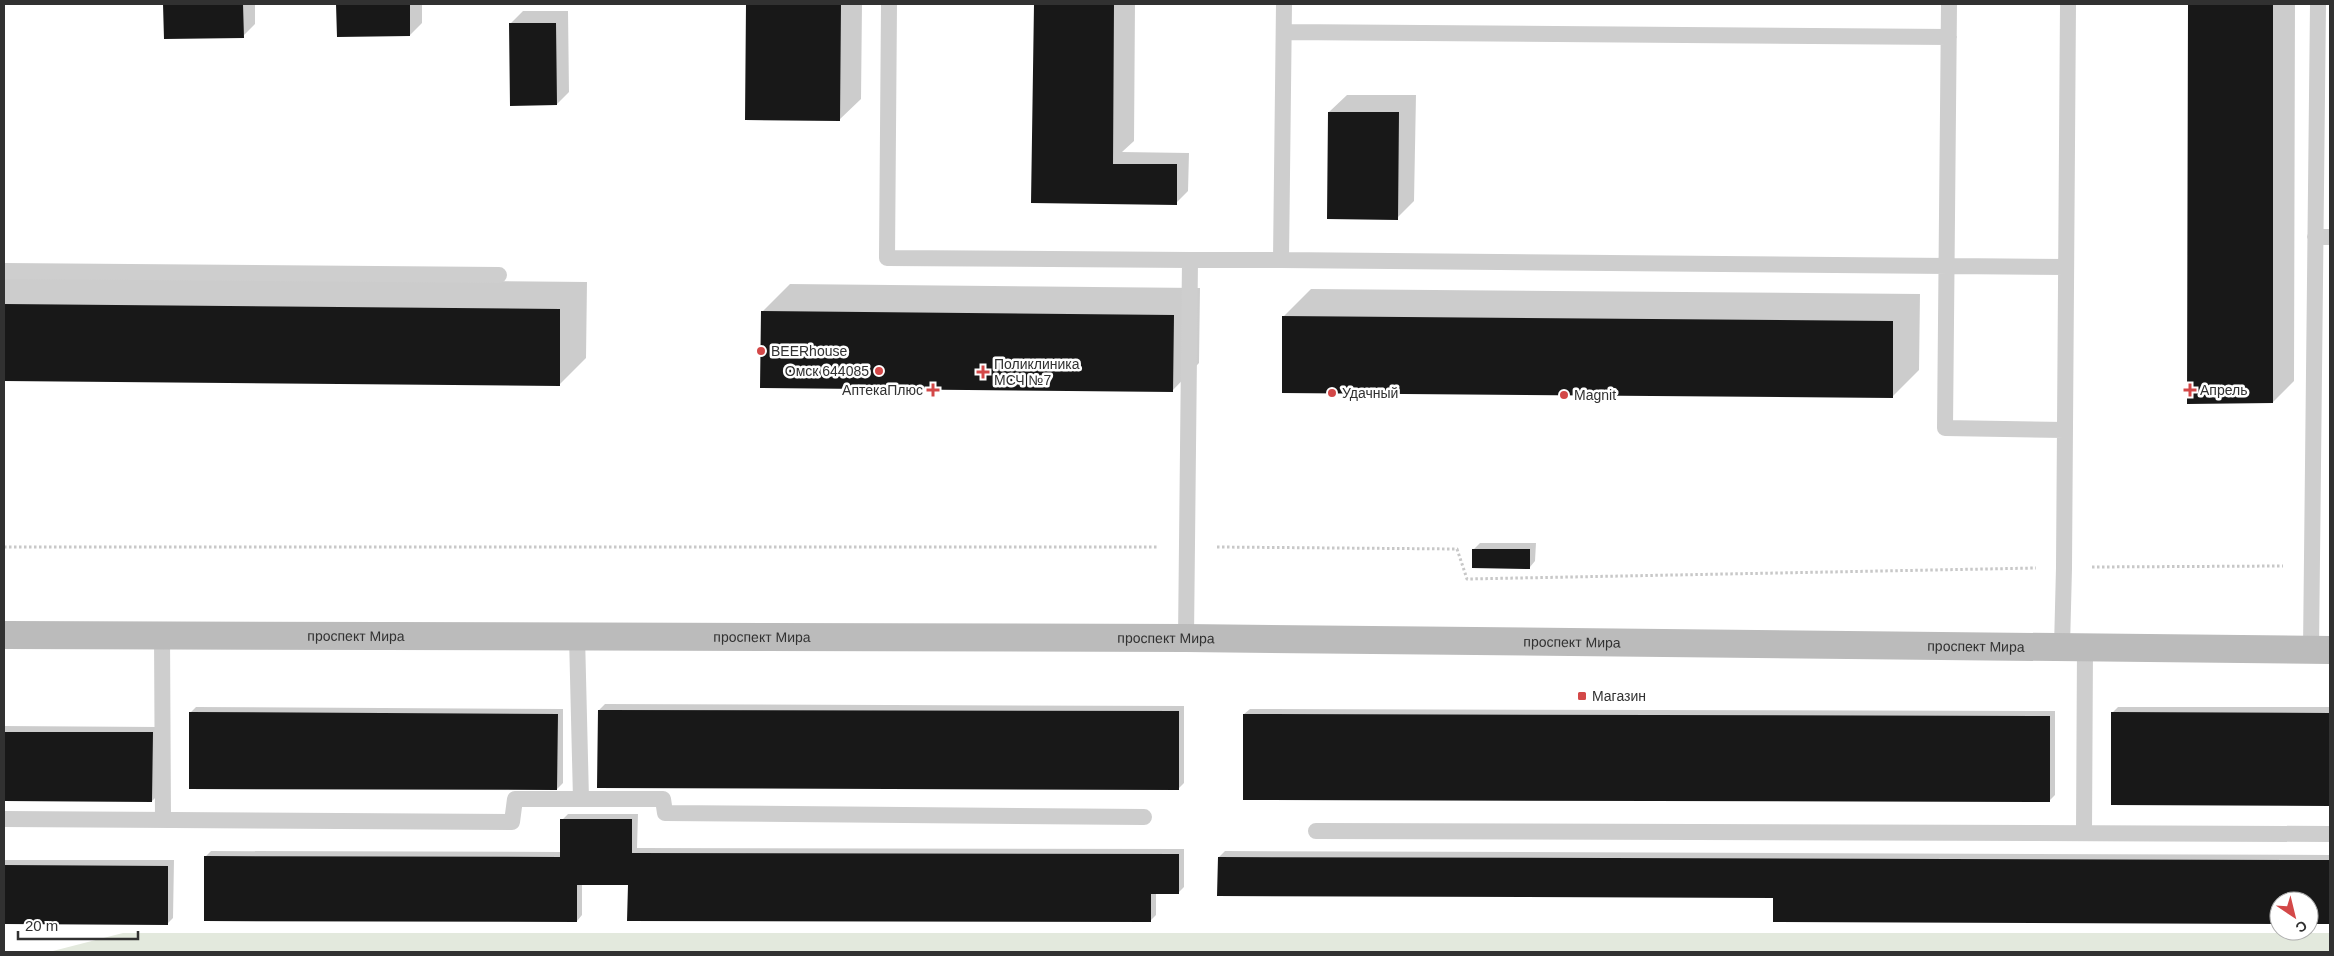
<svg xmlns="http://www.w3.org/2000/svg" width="2334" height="956" font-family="Helvetica,sans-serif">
	<rect width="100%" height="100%" fill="#fff"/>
	<path fill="#e3e9dd" d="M123 933H2330V952H49Z"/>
	<path fill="#0003" d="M165 4H255V24L243 36 165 38Z
		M338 4H422V23L410 35 338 36Z
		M747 4H862L861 99 839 120 746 119Z
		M1035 4H1135L1134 141 1122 152 1189 153 1188 191 1176 203 1033 202Z
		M2189 4H2295L2294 381 2273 402 2189 403Z
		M523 11H568L569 92 557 104 511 23Z
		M1347 95H1416L1414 201 1397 218 1329 112Z
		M4 277 587 282 586 358 559 385 4 380Z
		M790 284 1200 288 1199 363 1172 391 762 312Z
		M1311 289 1920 294 1919 370 1892 397 1284 316Z
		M1480 543H1536L1535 561 1530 567 1474 549Z
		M605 704 1184 706V783L1178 789 599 710Z
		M196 707 563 709V783L557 789 190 713Z
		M2118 707H2330V805L2112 804V713Z
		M1250 709 2055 711V795L2049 801 1244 714Z
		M4 726 158 727V795L152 801 4 800Z
		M568 814H638L637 848 1184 849V887L1178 893 1156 892V915L1150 921 629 884H582V915L577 921 205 857 211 851 561 852 562 820Z
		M1225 851 2330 855V922H2309V901H2279V922L1774 897 1219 857Z
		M4 860H174L173 918 167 924 4 923Z"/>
	<path fill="#181818" d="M163 4H243L244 38 164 39Z
		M336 4H410V36L337 37Z
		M746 4H841L840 121 745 120Z
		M1034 4H1114L1113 164H1177V205L1031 203Z
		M2188 4H2273V403L2187 404Z
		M509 23H556L557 105 510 106Z
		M1328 112H1399L1398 220 1327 219Z
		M4 304 560 309V386L4 381Z
		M761 311 1174 315 1173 392 760 388Z
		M1282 316 1893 321V398L1282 393Z
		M1472 549H1530V569L1472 568Z
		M598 710 1179 711V790L597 788Z
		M189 712 558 714 557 790 189 789Z
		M2111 712 2330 713V806L2111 805Z
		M1243 714 2050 716V802L1243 800Z
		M4 732H153L152 802 4 801Z
		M560 819H632V853L1179 854V894H1151V922L627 921 628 885H577V922L204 921V856L560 857Z
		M1218 857 2330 860V924H2309V901H2279V924L1773 922V898L1217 896Z
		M4 865 168 866V925L4 924Z"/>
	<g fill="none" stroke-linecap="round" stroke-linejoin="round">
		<path stroke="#c8c8c8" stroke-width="3" stroke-dasharray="2.5 2.5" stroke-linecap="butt" d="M4 547H1158
			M1217 547 1457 549 1467 579 2036 568
			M2092 567 2283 566"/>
		<path stroke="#cecece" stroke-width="16" d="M889 4 887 258 1190 260 1186 638
			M1949 4 1945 428 2064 430
			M1284 32 1949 37
			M2315 237H2330
			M1190 260H1281L1284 4
			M1281 260 2066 267
			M4 271 499 275
			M162 635 163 820
			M577 636 581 799
			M2062 647 2064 568 2068 4
			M2311 650 2318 4
			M4 819 512 822 515 799H663L665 813 1144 817
			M1316 831 2330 834
			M2084 833 2085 647"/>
		<path stroke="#bbb" stroke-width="28" id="s1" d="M4 635 1186 638 2330 650"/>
	</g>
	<g fill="#d34848" stroke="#fff" stroke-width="2">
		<circle cx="761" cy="351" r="5"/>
		<circle cx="879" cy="371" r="5"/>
		<path d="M980.5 364.5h5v5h5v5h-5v5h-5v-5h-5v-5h5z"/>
		<path d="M930.5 382.5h5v5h5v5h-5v5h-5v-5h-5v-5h5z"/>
		<path d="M2187.5 382.5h5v5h5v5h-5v5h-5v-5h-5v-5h5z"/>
		<circle cx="1332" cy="393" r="5"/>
		<circle cx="1564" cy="395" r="5"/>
		<rect x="1577" y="691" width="10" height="10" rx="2.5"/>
	</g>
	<g text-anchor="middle" stroke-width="5" stroke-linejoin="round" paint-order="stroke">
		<g font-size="14" fill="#313131" stroke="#fff" text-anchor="start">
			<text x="771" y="356">BEERhouse</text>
			<text x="994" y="369">Поликлиника<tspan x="994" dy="16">МСЧ №7</tspan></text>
			<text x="869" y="376" text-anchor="end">Омск 644085</text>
			<text x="923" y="395" text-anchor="end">АптекаПлюс</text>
			<text x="2200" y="395">Апрель</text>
			<text x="1342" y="398">Удачный</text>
			<text x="1574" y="400">Magnit</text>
			<text x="1592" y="701">Магазин</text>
		</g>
		<g font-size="14" fill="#313131" stroke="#fff">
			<text dy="5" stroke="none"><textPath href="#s1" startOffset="352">проспект Мира</textPath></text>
			<text dy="5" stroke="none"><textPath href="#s1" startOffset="758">проспект Мира</textPath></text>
			<text dy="5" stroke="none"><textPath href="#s1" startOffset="1162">проспект Мира</textPath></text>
			<text dy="5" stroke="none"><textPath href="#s1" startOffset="1568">проспект Мира</textPath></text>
			<text dy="5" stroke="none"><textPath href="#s1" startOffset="1972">проспект Мира</textPath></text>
		</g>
	</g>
	<rect width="2334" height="956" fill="none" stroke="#313131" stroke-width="10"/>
	<g transform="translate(2294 916) rotate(145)"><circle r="24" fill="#ffffff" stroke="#adadad"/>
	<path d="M0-4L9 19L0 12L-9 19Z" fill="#d34848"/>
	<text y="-8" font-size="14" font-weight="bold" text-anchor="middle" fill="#313131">С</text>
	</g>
	<path d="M18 931v8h120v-8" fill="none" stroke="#313131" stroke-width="2.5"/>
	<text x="25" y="931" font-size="15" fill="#313131" stroke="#ffffff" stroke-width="4" paint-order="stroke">20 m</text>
</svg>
